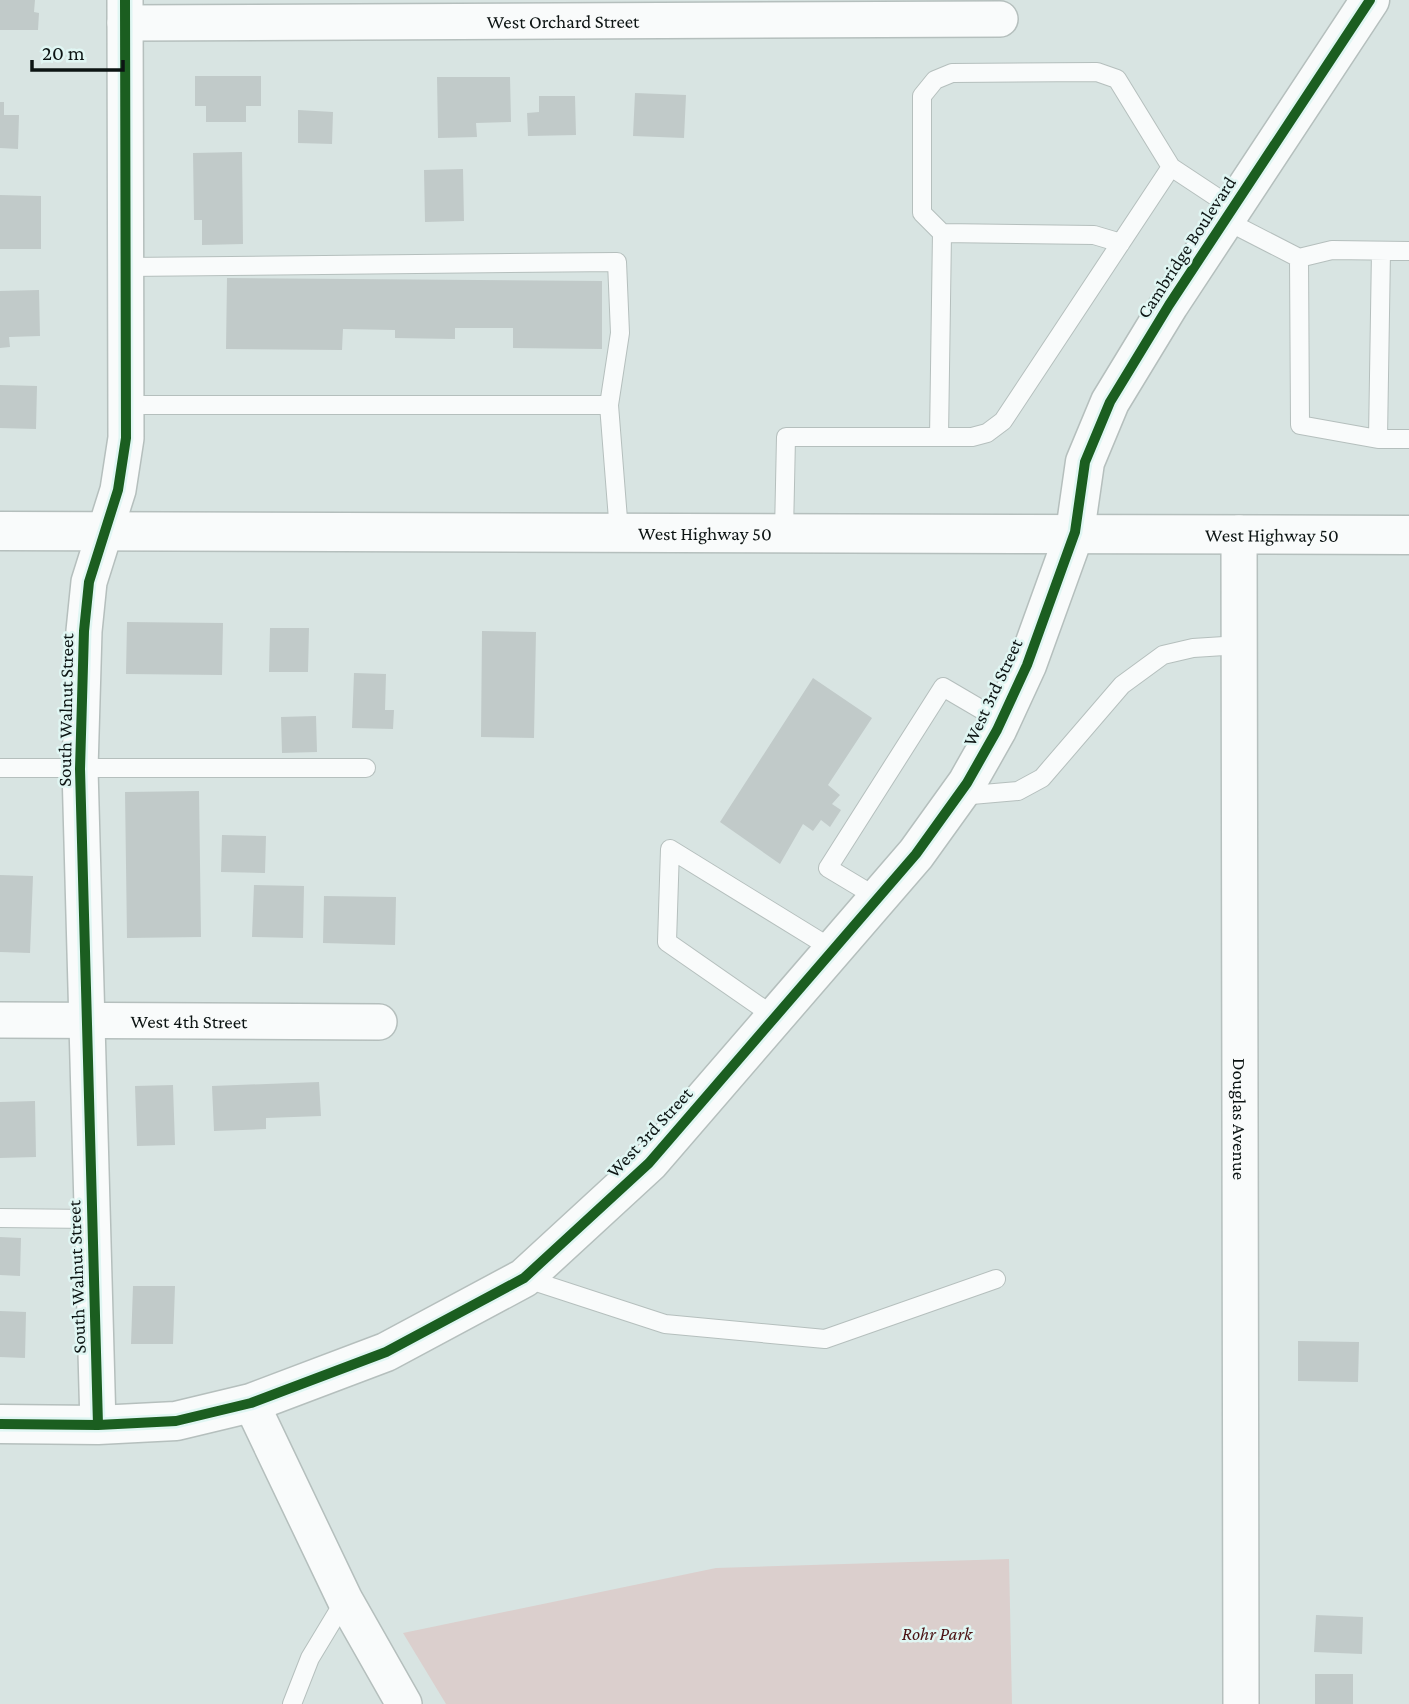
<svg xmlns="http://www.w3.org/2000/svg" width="1409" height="1704" font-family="'Crimson Pro',serif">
	<rect width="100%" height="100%" fill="#d8e4e2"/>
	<path fill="#dbcfcd" d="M1009 1559 1012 1704H446L403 1633 716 1568Z"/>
	<path fill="#c1cac9" d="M0 0H35L34 12 39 13 38 30H0Z
		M195 76H261V106H246V122H206V106H195Z
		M437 77H510L511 122 476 123 477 137 438 138Z
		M635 93 686 95 684 138 633 136Z
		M539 96H575L576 135 528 136 527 113 539 112Z
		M0 102H4V115H19L18 149 0 148Z
		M298 110 333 112 332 144 298 143Z
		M242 152 243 244 202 245V220H194L193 153Z
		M463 169 464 221 425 222 424 170Z
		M0 195 41 196V249H0Z
		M227 278 602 281V349L513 348V328H455V339L395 338V330L343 329 342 350 226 349Z
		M39 290 40 336 9 337 10 347 0 348V291Z
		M0 385 37 386 36 429 0 428Z
		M127 622 223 623 222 675 126 674Z
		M270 628H309L308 672H269Z
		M482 631 536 632 534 738 481 737Z
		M354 673 386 674 385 710H394L393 729 352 728Z
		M813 678 872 718 828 785 840 795 832 804 841 810 830 827 821 820 813 831 803 824 780 864 720 822Z
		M316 716 317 752 282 753 281 717Z
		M199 791 201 937 127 938 125 792Z
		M222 835 266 836 265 873 221 872Z
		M0 875 33 876 30 953 0 952Z
		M254 885 304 886 303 938 252 937Z
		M324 896 396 897 395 945 323 943Z
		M319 1082 321 1116 266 1118V1129L214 1131 212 1086Z
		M173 1085 175 1145 137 1146 135 1086Z
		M35 1101 36 1157 0 1158V1102Z
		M0 1237 21 1238 20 1276 0 1275Z
		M133 1286H175L173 1344H131Z
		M0 1311 26 1312 25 1358 0 1357Z
		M1298 1341 1359 1342 1358 1382 1298 1381Z
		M1316 1615 1363 1617 1362 1654 1314 1652Z
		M1315 1674H1353V1704H1315Z"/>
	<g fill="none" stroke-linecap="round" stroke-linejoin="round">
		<g stroke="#b5bfbd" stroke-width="20">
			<path id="service" d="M1225 220 1299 258 1300 425 1378 439H1409
				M942 233 922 213V96L935 80 952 73 1097 72 1117 79 1171 167
				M1299 258 1332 250 1409 251
				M126 267 617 262 620 333 609 405
				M126 405H609L619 532
				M939 437 942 233 1094 235 1121 243
				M1378 439 1381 251
				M784 532 786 437H972L987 433 1003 421 1171 167 1233 208
				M0 768H366
				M960 796 1018 791 1042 778 1122 685 1163 655 1193 648 1240 645
				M878 898 828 868 943 687 1001 721
				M775 1017 667 942 670 849 834 950
				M0 1218 91 1219
				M524 1278 665 1324 825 1339 996 1279
				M292 1704 310 1658 345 1600"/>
		</g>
		<g stroke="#b5bfbd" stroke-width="38">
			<g id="minor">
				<path id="s1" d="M125 23 1000 19"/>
				<path id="s2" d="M1239 533 1241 1704"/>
				<path id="s3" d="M0 1020 379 1022"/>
				<path d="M251 1403 345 1600 404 1704"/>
				<path d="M98 1425 80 769 84 631 89 582 118 490 126 438 125 0"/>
			</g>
		</g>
		<g stroke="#b5bfbd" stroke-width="41">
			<path id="tertiary" d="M0 1424 98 1425 176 1421 251 1403 386 1352 524 1278 649 1163 916 854 967 783 997 730 1027 665 1075 532 1085 462 1110 402 1169 305 1370 0"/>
		</g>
		<g stroke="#b5bfbd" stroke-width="41">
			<g id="secondary">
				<path id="s4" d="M0 531 1409 535"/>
			</g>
		</g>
		<use href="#service" stroke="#f9fbfb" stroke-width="18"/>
		<use href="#minor" stroke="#f9fbfb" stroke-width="35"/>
		<use href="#tertiary" stroke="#f9fbfb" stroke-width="38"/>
		<use href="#secondary" stroke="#f9fbfb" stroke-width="38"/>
		<g stroke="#e0f6f3" stroke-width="15">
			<path id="cycleway" d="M0 1424 98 1425 176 1421 251 1403 386 1352 524 1278 649 1163 916 854 967 783 997 730 1027 665 1075 532 1085 462 1110 402 1169 305 1370 0
				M98 1425 80 769 84 631 89 582 118 490 126 438 125 0"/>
		</g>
		<use href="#cycleway" stroke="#1b5e20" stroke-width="10"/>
	</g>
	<g text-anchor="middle" stroke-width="5" stroke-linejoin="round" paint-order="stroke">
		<g font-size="19" fill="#0c1413" stroke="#e0f6f3">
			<text dy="7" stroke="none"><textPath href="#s1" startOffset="438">West Orchard Street</textPath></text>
			<text transform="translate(1186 247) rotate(-57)" y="7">Cambridge Boulevard</text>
			<text dy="7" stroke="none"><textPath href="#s4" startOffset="705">West Highway 50</textPath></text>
			<text dy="7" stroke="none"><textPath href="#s4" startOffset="1272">West Highway 50</textPath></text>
			<text transform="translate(992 692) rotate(-65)" y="7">West 3rd Street</text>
			<text transform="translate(65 710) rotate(-89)" y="7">South Walnut Street</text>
			<text dy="7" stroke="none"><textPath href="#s3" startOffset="189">West 4th Street</textPath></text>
			<text dy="7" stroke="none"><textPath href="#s2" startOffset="586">Douglas Avenue</textPath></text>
			<text transform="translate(649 1132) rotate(-47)" y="7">West 3rd Street</text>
			<text transform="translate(76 1277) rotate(-92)" y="7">South Walnut Street</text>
		</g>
		<g font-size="19" font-style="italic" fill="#4b1214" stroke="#e0f6f3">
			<text x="937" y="1640">Rohr Park</text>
		</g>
	</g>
	<path d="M32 60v10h91v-10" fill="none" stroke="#0c1413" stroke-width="3.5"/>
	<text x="42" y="60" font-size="21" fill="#0c1413" stroke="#e0f6f3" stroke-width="5" paint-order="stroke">20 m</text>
</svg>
